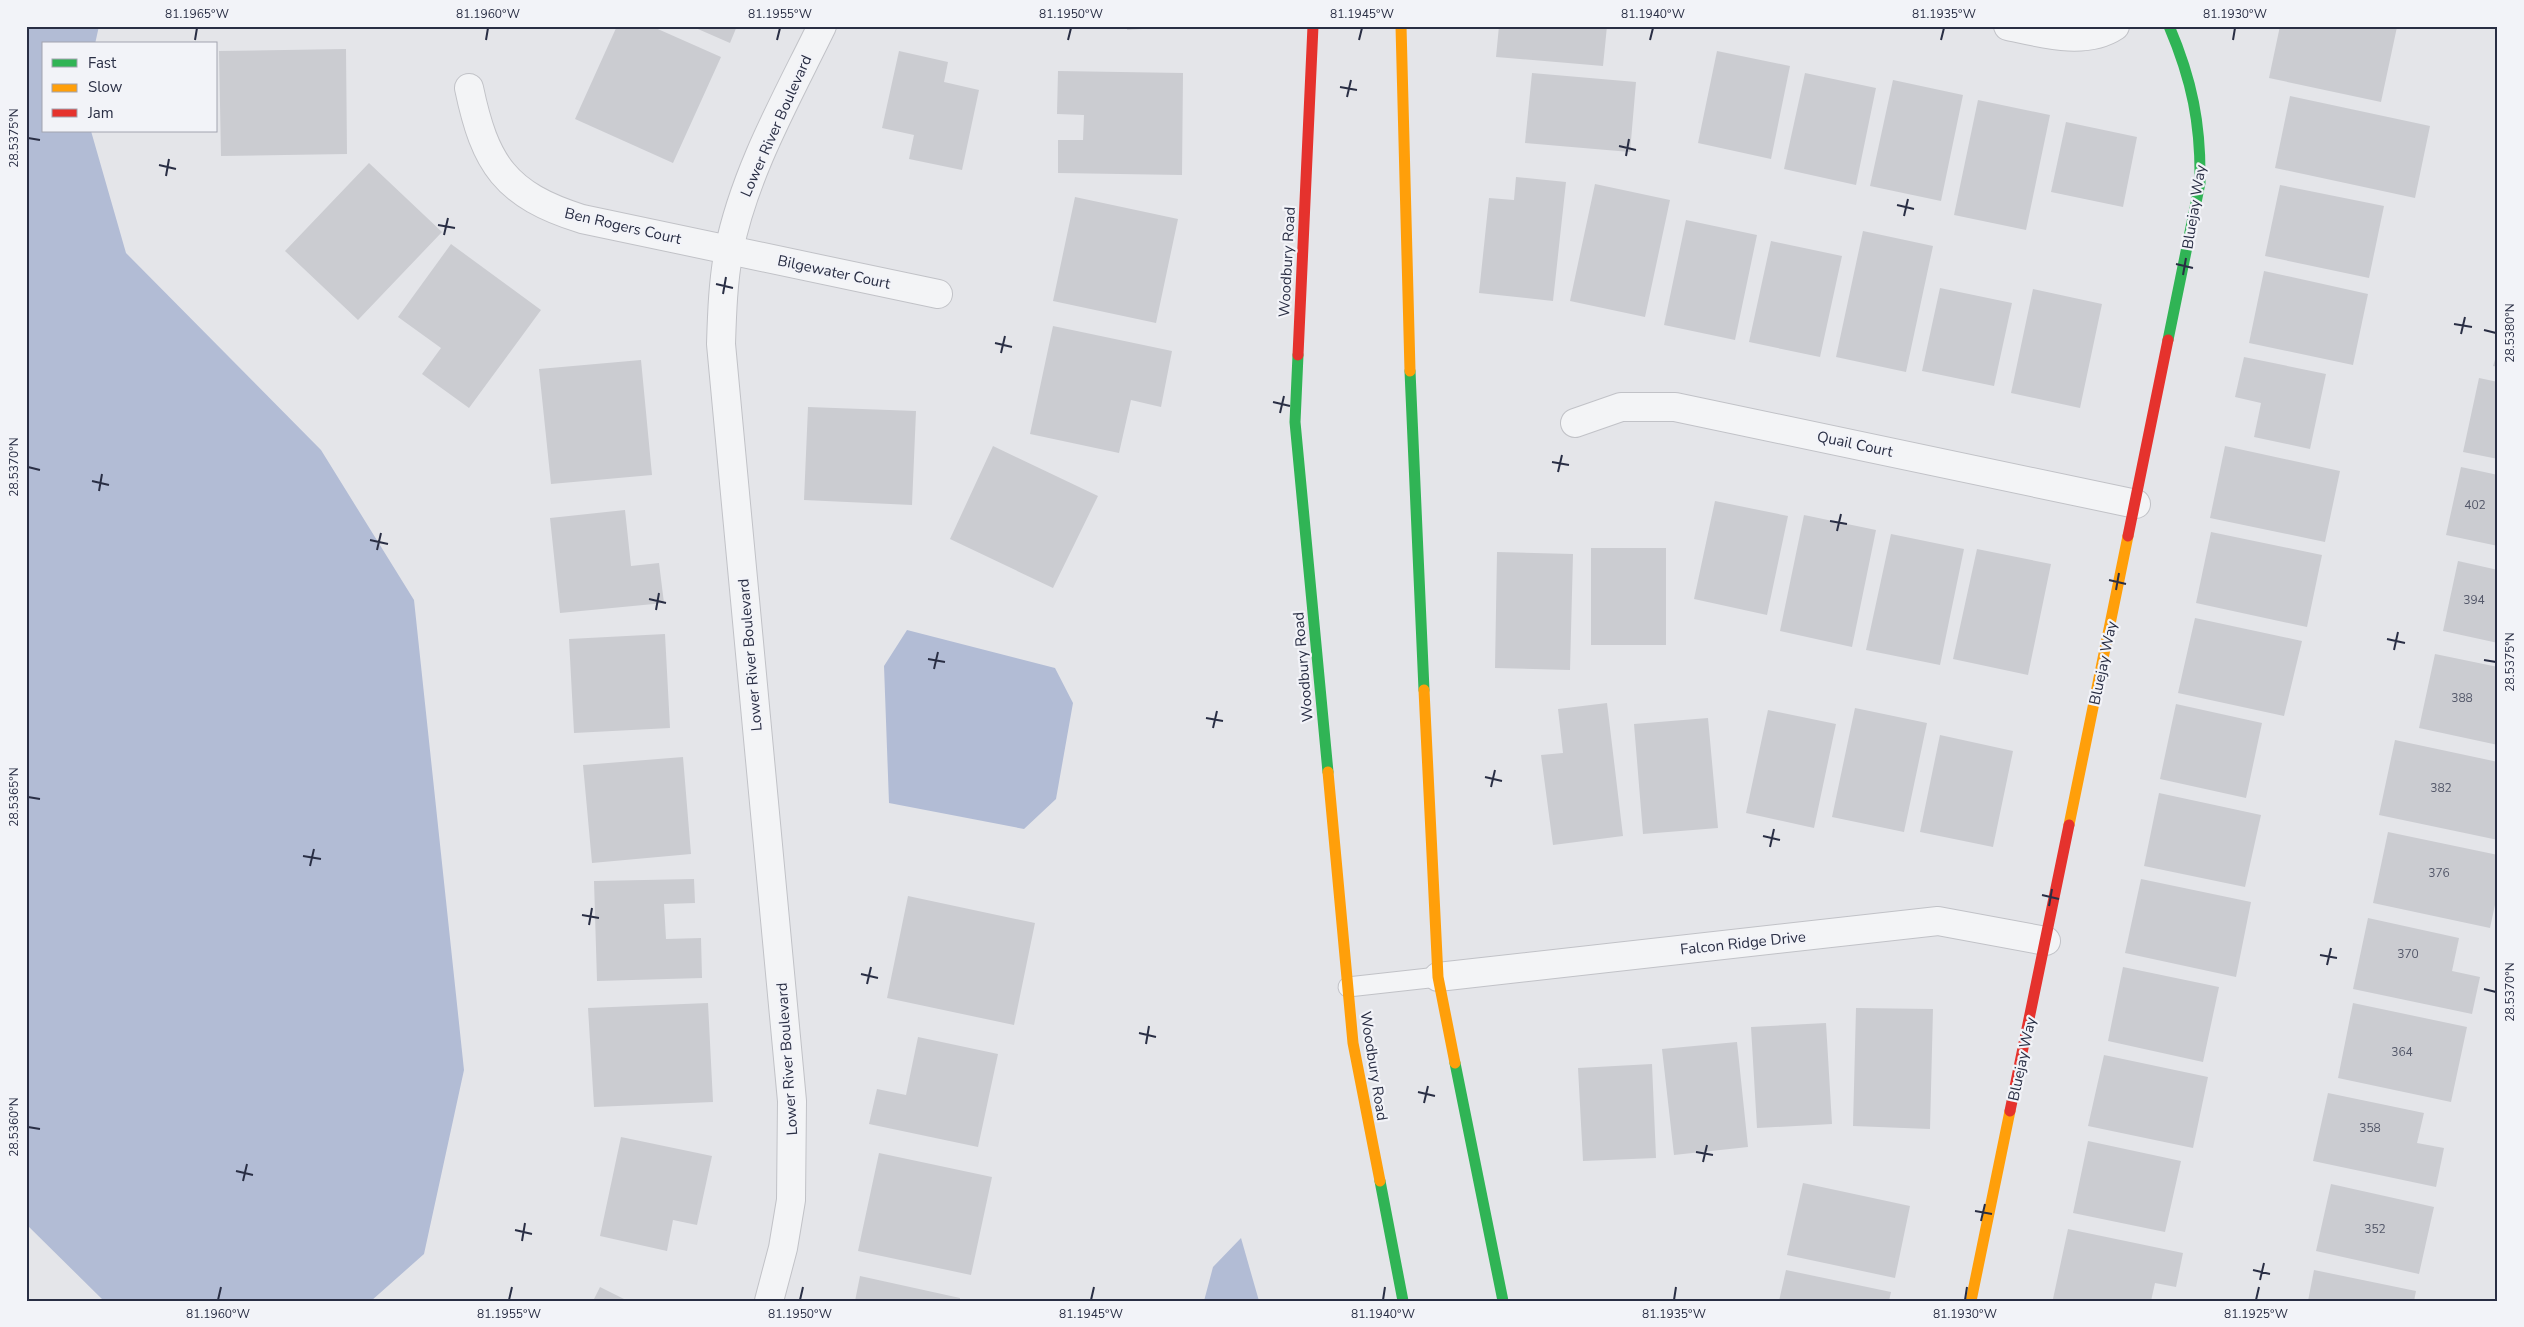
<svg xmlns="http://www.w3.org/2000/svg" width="2524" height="1327" font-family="'Nunito Sans',sans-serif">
	<rect width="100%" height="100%" fill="#e4e5e9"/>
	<path fill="#b2bcd5" d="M26 26H99L95 44H44V131H91L126 253 321 450 414 600 464 1070 424 1254 371 1301H104L26 1224Z
		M907 630 1055 668 1073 703 1056 799 1024 829 889 803 884 666Z
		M1241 1238 1259 1301H1204L1213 1267Z"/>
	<path fill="#cbccd1" d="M617 26H651L721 57 673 163 575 119Z
		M691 26H737L730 43Z
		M1127 26H1158V28L1127 30Z
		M1499 26H1607L1603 66 1496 57Z
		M2280 26 2397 27 2381 102 2269 78Z
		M346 49 347 154 221 156 219 51Z
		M899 51 948 62 944 82 979 90 962 170 909 159 914 135 882 128Z
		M1717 51 1790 66 1771 159 1698 143Z
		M1058 71 1183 73 1182 175 1058 173V140H1083L1084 115 1057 114Z
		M1532 73 1636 82 1630 152 1525 143Z
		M1805 73 1876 88 1856 185 1784 169Z
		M1893 80 1963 95 1941 201 1870 186Z
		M2290 96 2430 126 2415 198 2275 168Z
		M1978 100 2050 115 2026 230 1954 215Z
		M2066 122 2137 137 2123 207 2051 192Z
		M369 163 442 232 358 320 285 251Z
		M1516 177 1566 182 1553 301 1479 293 1489 198 1514 200Z
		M1595 184 1670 200 1645 317 1570 301Z
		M2280 185 2384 206 2369 278 2265 256Z
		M1075 197 1178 219 1156 323 1053 301Z
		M1686 220 1757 235 1735 340 1664 325Z
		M1863 231 1933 246 1906 372 1836 357Z
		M1771 241 1842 256 1820 357 1749 342Z
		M451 244 541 310 469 408 422 374 441 348 398 317Z
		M2264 271 2368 294 2353 365 2249 343Z
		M1940 288 2012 303 1994 386 1922 371Z
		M2033 289 2102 304 2080 408 2011 393Z
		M1053 326 1172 351 1161 407 1131 400 1119 453 1030 434Z
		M2498 350V367L2493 366Z
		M2244 357 2326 374 2310 449 2254 437 2261 403 2235 397Z
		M641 360 652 475 551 484 539 369Z
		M2479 378 2498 382V459L2463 452Z
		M808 407 916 411 912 505 804 500Z
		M993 446 1098 496 1053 588 950 539Z
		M2225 446 2340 471 2325 542 2210 518Z
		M2461 467 2498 475V546L2446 535Z
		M1715 501 1788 516 1767 615 1694 599Z
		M625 510 631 566 659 563 664 603 560 613 550 518Z
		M1804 515 1876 530 1852 647 1780 631Z
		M2211 532 2322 555 2307 627 2196 603Z
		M1891 534 1964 549 1940 665 1866 650Z
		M1591 548H1666V645H1591Z
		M1977 549 2051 564 2028 675 1953 659Z
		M1497 552 1573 554 1570 670 1495 668Z
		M2458 561 2498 570V643L2443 631Z
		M2195 618 2302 641 2284 716 2178 693Z
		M665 634 670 728 574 733 569 639Z
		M2435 654 2498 667V745L2419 728Z
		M1607 703 1623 836 1553 845 1541 755 1563 753 1558 709Z
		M2176 704 2262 723 2246 798 2160 779Z
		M1855 708 1927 723 1904 832 1832 817Z
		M1768 710 1836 724 1814 828 1746 813Z
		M1708 718 1718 828 1643 834 1634 724Z
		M1940 735 2013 751 1993 847 1920 832Z
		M2395 740 2498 762V840L2379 815Z
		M683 757 691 854 592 863 583 765Z
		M2159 793 2261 815 2245 887 2144 866Z
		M2388 832 2498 855V891L2490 928 2373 903Z
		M694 879 695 903 664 904 666 939 701 938 702 978 597 981 594 881Z
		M2141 879 2251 902 2236 977 2125 953Z
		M908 896 1035 923 1014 1025 887 998Z
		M2368 918 2459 938 2452 971 2480 977 2472 1014 2353 989Z
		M2123 967 2219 987 2203 1062 2108 1041Z
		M708 1003 713 1102 594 1107 588 1008Z
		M2353 1003 2467 1027 2451 1102 2338 1078Z
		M1856 1008 1933 1009 1930 1129 1853 1126Z
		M1826 1023 1832 1124 1757 1128 1751 1027Z
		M918 1037 998 1054 978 1147 869 1124 877 1089 906 1095Z
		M1737 1042 1748 1147 1674 1155 1662 1049Z
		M2104 1055 2208 1077 2193 1148 2088 1126Z
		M1652 1064 1656 1158 1583 1161 1578 1068Z
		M2328 1093 2424 1113 2417 1143 2444 1148 2436 1187 2313 1161Z
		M621 1137 712 1156 697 1225 673 1220 667 1251 600 1236Z
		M2088 1141 2181 1161 2165 1232 2073 1213Z
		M879 1153 992 1177 971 1275 858 1251Z
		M1803 1183 1910 1206 1895 1278 1787 1255Z
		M2331 1184 2434 1207 2419 1274 2316 1251Z
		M2068 1229 2183 1253 2176 1287 2155 1283 2151 1301H2063L2053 1299Z
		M1786 1270 1891 1292 1889 1301H1779Z
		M2314 1270 2416 1291 2414 1301H2308Z
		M860 1276 960 1298V1301H855Z
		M600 1287 628 1301H593Z"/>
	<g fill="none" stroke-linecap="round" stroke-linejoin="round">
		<g stroke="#c1c2c7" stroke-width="21">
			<path id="lane" d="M1348 987 1438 977"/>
		</g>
		<g stroke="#c1c2c7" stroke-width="30">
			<path id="street" d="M2008 26C2041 33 2085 46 2115 26
				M469 88C485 164 505 195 582 219L938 294
				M1575 423 1621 407H1675L2136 504
				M1438 977 1938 921 2046 941
				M769 1301 783 1248 791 1200 792 1101 721 344C722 313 723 281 729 250 745 171 787 98 822 26"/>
		</g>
		<use href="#lane" stroke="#f3f4f6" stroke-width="19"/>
		<use href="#street" stroke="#f3f4f6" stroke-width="28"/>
		<path stroke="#30b455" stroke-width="11" d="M2168 340 2200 183C2201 124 2192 80 2169 26
			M1298 355 1295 422 1328 772
			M1410 371 1424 690
			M1455 1063 1503 1301
			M1380 1181 1403 1301"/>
		<path stroke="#ff9f0a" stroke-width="11" d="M1401 26 1410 371
			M1424 690 1438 977 1455 1063
			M1328 772 1353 1043 1380 1181
			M2069 825 2128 536
			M1971 1301 2010 1111"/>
		<path stroke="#e5322d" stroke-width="11" d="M1298 355 1313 26
			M2128 536 2168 340
			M2010 1111 2069 825"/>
	</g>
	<path fill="none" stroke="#292e44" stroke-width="2" d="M195 40 197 28M486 40 488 28M777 40 780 28M1068 40 1071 28M1359 40 1362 28M1650 40 1653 28M1941 40 1944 28M2233 40 2235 28M1340 87 1357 90M1347 97 1351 80M28 138 40 140M1619 146 1636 150M1626 156 1629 139M159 165 176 169M166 176 169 159M1897 205 1914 209M1904 216 1908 199M438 225 455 228M444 235 448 218M2176 264 2193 268M2183 275 2186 258M716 284 733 288M723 294 726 277M2454 324 2472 327M2484 330 2496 333M2461 334 2465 317M995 343 1012 347M1001 353 1005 336M1273 402 1290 406M1280 413 1284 396M1552 462 1569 465M28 467 40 470M1558 472 1562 455M92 481 109 485M99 491 102 474M1830 521 1847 524M1837 531 1841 514M370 540 388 544M377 550 381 533M2109 580 2126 584M2116 590 2119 573M649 599 666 603M656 610 659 593M2387 639 2405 643M2394 650 2398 632M928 659 945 662M2484 660 2496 662M934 669 938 652M1206 718 1223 721M1213 728 1217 711M1485 777 1502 781M1491 787 1495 770M28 797 40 799M1763 836 1780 840M1770 847 1774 829M303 856 321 859M310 866 314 849M2042 895 2059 899M2049 906 2052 889M582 915 599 918M589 925 592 908M2320 955 2337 958M2327 965 2331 948M861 974 878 978M867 984 871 967M2484 989 2496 992M1139 1033 1156 1037M1146 1044 1149 1026M1418 1092 1435 1096M1424 1103 1428 1086M28 1127 40 1129M1696 1152 1713 1155M1703 1162 1707 1145M236 1171 253 1175M243 1181 247 1164M1975 1211 1992 1214M1981 1221 1985 1204M515 1230 532 1234M522 1241 525 1223M2253 1270 2270 1274M2260 1280 2264 1263M218 1300 221 1287M509 1300 512 1287M800 1300 803 1287M1091 1300 1094 1287M1383 1300 1385 1287M1674 1300 1676 1287M1965 1300 1967 1287M2256 1300 2259 1287"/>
	<g text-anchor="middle" stroke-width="4.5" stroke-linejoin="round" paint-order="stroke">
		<g font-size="12" fill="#535769">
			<text x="2475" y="509">402</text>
			<text x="2474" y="604">394</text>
			<text x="2462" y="702">388</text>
			<text x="2441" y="792">382</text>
			<text x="2439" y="877">376</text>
			<text x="2408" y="958">370</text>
			<text x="2402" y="1056">364</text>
			<text x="2370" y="1132">358</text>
			<text x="2375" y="1233">352</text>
		</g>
		<g font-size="15" fill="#292e44" stroke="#f2f3f8">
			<text transform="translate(776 126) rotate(-66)" y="5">Lower River Boulevard</text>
			<text transform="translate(2194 207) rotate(-81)" y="5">Bluejay Way</text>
			<text transform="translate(623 226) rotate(13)" y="5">Ben Rogers Court</text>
			<text transform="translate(1287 262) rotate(-87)" y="5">Woodbury Road</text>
			<text transform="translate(834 272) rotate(12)" y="5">Bilgewater Court</text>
			<text transform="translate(1855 444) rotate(12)" y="5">Quail Court</text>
			<text transform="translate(750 655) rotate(-95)" y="5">Lower River Boulevard</text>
			<text transform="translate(2103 663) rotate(-78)" y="5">Bluejay Way</text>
			<text transform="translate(1303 667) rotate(-95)" y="5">Woodbury Road</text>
			<text transform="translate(1743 943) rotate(-6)" y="5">Falcon Ridge Drive</text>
			<text transform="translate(787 1059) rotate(-94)" y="5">Lower River Boulevard</text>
			<text transform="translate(2022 1059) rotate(-78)" y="5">Bluejay Way</text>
			<text transform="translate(1374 1066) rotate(81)" y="5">Woodbury Road</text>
		</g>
	</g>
	<rect width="2524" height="1327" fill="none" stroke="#f2f3f8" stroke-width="55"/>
	<rect x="42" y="42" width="175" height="90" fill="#f2f3f8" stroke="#a2a4b0"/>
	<rect x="52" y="59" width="25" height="8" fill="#30b455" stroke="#a2a4b0"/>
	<text x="88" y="68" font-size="15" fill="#292e44">Fast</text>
	<rect x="52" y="84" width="25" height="8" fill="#ff9f0a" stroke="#a2a4b0"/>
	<text x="88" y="92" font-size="15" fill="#292e44">Slow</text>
	<rect x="52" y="109" width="25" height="8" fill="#e5322d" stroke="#a2a4b0"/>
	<text x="88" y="118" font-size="15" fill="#292e44">Jam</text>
	<rect x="28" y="28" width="2468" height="1272" fill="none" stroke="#292e44" stroke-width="2"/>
	<g font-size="12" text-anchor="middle" fill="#292e44">
		<text x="197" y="18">81.1965°W</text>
		<text x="488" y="18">81.1960°W</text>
		<text x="780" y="18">81.1955°W</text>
		<text x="1071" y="18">81.1950°W</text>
		<text x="1362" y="18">81.1945°W</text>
		<text x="1653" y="18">81.1940°W</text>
		<text x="1944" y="18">81.1935°W</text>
		<text x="2235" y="18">81.1930°W</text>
		<text transform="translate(14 138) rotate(-90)" y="4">28.5375°N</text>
		<text transform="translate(2510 333) rotate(-90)" y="4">28.5380°N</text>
		<text transform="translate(14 467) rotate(-90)" y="4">28.5370°N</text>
		<text transform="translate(2510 662) rotate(-90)" y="4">28.5375°N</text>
		<text transform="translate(14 797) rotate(-90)" y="4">28.5365°N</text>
		<text transform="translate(2510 992) rotate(-90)" y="4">28.5370°N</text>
		<text transform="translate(14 1127) rotate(-90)" y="4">28.5360°N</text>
		<text x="218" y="1318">81.1960°W</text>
		<text x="509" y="1318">81.1955°W</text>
		<text x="800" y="1318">81.1950°W</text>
		<text x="1091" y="1318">81.1945°W</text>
		<text x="1383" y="1318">81.1940°W</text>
		<text x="1674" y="1318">81.1935°W</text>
		<text x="1965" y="1318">81.1930°W</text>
		<text x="2256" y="1318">81.1925°W</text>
	</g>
</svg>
